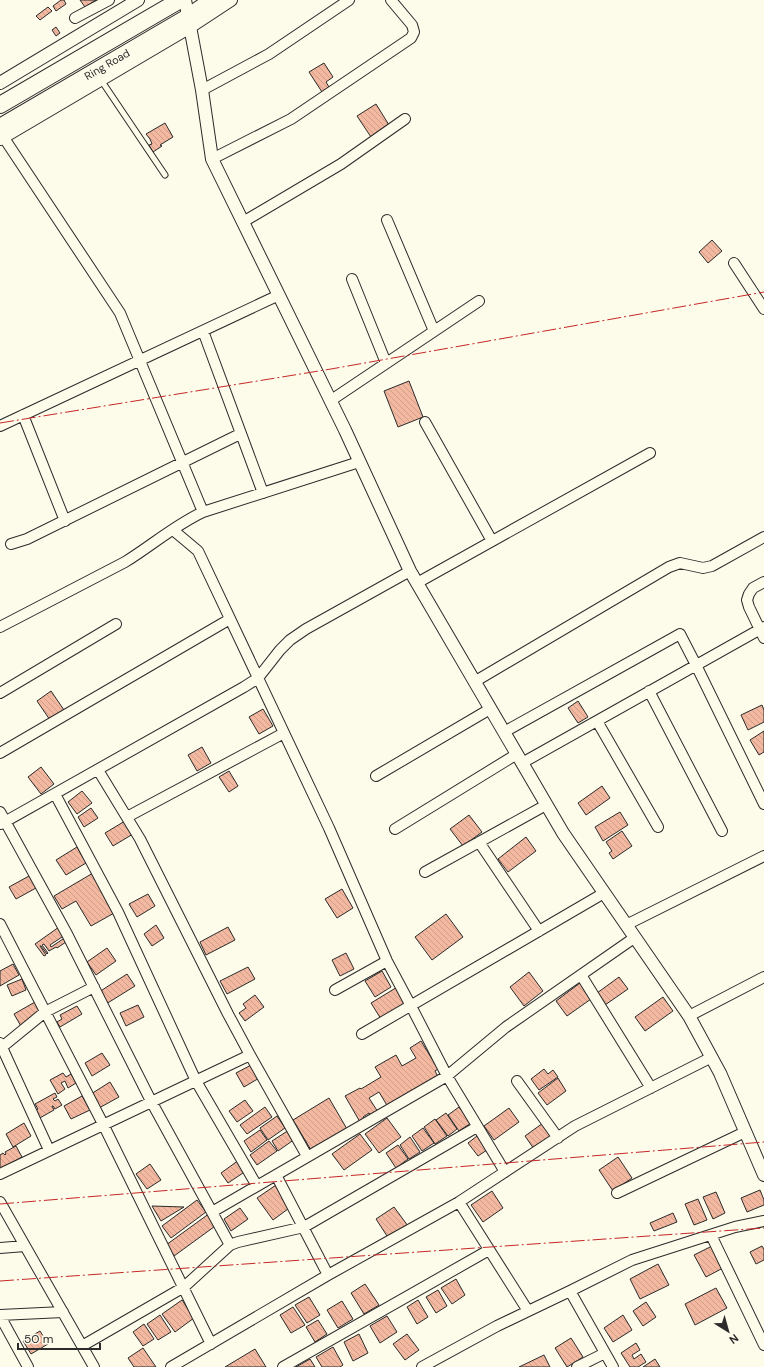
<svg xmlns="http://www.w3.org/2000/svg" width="764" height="1367" font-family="'DM Sans',sans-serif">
	<defs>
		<pattern id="building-back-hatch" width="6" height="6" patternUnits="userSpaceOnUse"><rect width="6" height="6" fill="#f2b8a0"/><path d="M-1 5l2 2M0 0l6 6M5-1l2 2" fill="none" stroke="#d09e8a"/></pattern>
	</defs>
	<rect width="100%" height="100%" fill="#fdfbea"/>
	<path fill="url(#building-back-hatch)" stroke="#2b2b2b" d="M61 0H64L66 4 56 11 53 6Z
		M80 0H96L85 7Z
		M48 7 52 11 40 20 36 16Z
		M56 27 60 33 56 36 52 30Z
		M324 63 333 77 326 82 329 87 322 92 309 72Z
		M376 104 389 125 371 137 357 116Z
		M165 123 173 137 160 145 162 146 153 152 149 145 152 144 150 139 146 134Z
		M712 240 722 251 708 263 699 252Z
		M409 381 423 417 398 427 384 391Z
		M51 691 64 710 50 720 37 701Z
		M578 701 588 717 578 723 568 708Z
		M762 705 764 710V722L748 730 741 715Z
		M263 709 273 726 259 734 249 717Z
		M764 731V752L759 755 750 740Z
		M202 747 211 763 197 771 188 755Z
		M41 767 54 784 41 794 28 777Z
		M229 771 238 786 229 792 219 777Z
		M602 786 610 798 586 815 578 803Z
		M82 791 92 803 77 814 68 802Z
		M91 808 98 818 84 827 78 817Z
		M620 812 628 825 603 841 595 827Z
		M469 815 482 832 463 846 450 829Z
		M125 821 133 834 113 846 105 833Z
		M622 831 632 846 613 859 609 853 612 851 606 842Z
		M526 837 536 851 508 872 498 859Z
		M77 847 86 863 66 875 56 860Z
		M93 873 116 912 91 926 76 901 62 909 54 896Z
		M29 876 36 888 16 899 9 887Z
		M342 889 353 908 337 918 325 899Z
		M148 894 155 906 137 917 129 904Z
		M446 914 463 937 432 960 415 937Z
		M156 925 164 938 152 946 144 934Z
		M59 927 65 935 50 945 51 947 66 937 69 940 57 948 56 947 49 951 44 944 42 945 48 953 47 954 41 946H40L46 955 44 956 35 944Z
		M228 927 235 940 206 955 200 942Z
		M107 948 116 961 96 975 87 962Z
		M346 953 354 969 340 976 332 960Z
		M13 964 19 975 0 986V971Z
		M248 967 255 979 227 994 220 981Z
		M382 971 391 987 375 997 365 981Z
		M529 972 543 991 524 1006 510 987Z
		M127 974 135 986 106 1004 99 992Z
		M619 977 628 989 605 1005 597 993Z
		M22 979 26 990 12 996 7 985Z
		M580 983 591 999 567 1016 556 1001Z
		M399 986 409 1003 381 1019 371 1003Z
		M255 995 264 1007 245 1021 239 1013 246 1008 243 1004Z
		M663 997 673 1011 645 1031 635 1017Z
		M35 1002 43 1016 22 1028 14 1014Z
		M138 1005 144 1017 126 1026 120 1013Z
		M77 1006 82 1014 60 1027 57 1022 62 1019 60 1015Z
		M421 1041 438 1069 435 1071 438 1077 388 1107 379 1092 369 1098 378 1112 371 1116 369 1113 363 1117 365 1120 360 1122 345 1096 360 1088 361 1089 381 1077 375 1067 396 1055 402 1066 416 1058 410 1048Z
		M102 1053 110 1065 92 1076 85 1063Z
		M253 1064 261 1077 244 1087 236 1073Z
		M544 1069 548 1074 553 1070 558 1077 539 1090 531 1079Z
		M63 1073 66 1077 71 1074 76 1083 68 1088 65 1081 61 1083 65 1089 58 1094 50 1080Z
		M558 1078 566 1091 547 1105 538 1093Z
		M110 1082 119 1097 99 1108 91 1094Z
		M55 1093 57 1097 53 1099 55 1101 58 1099 62 1105 55 1109 53 1106H52L54 1110 38 1119 33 1112 38 1109 35 1104Z
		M82 1096 90 1110 71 1119 64 1106Z
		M329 1098 347 1129 311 1150 293 1120Z
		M245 1100 253 1111 237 1122 229 1111Z
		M265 1107 272 1117 247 1134 240 1125Z
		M459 1107 471 1123 459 1131 448 1115Z
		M509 1108 519 1122 494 1140 484 1126Z
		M446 1113 457 1129 448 1136 436 1120Z
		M277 1116 285 1128 268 1140 260 1128Z
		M387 1118 401 1137 379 1153 365 1134Z
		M435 1119 447 1136 435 1144 424 1127Z
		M24 1123 31 1136 13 1147 6 1134Z
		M543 1123 552 1136 534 1149 525 1136Z
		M423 1128 434 1143 422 1151 412 1136Z
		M260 1130 267 1140 251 1152 244 1141Z
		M289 1130 295 1139 278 1151 272 1141Z
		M360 1134 372 1150 344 1170 332 1154Z
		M477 1136 487 1150 478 1156 468 1143Z
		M410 1137 420 1152 409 1159 400 1145Z
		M269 1141 277 1151 257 1165 250 1155Z
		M398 1145 408 1159 396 1168 386 1153Z
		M16 1146 22 1157 0 1169V1155L3 1153 5 1155 6 1154 5 1152Z
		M618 1157 632 1178 613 1191 599 1170Z
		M239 1160 246 1171 228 1183 221 1173Z
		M150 1164 161 1180 147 1189 136 1174Z
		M276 1185 292 1206 273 1220 257 1198Z
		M760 1190 764 1200V1205L747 1212 741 1198Z
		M492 1191 503 1208 483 1222 471 1205Z
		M716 1192 725 1213 713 1219 703 1197Z
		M698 1199 707 1220 694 1225 685 1204Z
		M197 1200 206 1212 171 1238 162 1226Z
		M152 1206 184 1207 161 1221Z
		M394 1207 408 1226 389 1239 376 1219Z
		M240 1208 248 1219 231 1231 224 1219Z
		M210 1213 218 1224 174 1256 166 1245Z
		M673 1213 677 1222 654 1231 650 1223Z
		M712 1246 723 1268 706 1277 694 1255Z
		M762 1246 764 1249V1260L756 1264 750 1252Z
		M658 1264 669 1285 640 1299 630 1279Z
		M456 1279 465 1295 452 1304 441 1288Z
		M365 1284 379 1305 364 1314 351 1293Z
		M716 1288 727 1308 695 1325 685 1304Z
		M438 1290 447 1306 436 1313 426 1297Z
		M309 1297 320 1315 307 1323 295 1305Z
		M182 1300 194 1318 175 1332 162 1314Z
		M418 1300 428 1317 417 1324 407 1307Z
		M342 1301 353 1319 338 1328 327 1310Z
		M646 1302 656 1317 643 1326 633 1311Z
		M293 1307 305 1325 291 1333 280 1315Z
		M160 1315 171 1332 158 1340 147 1324Z
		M623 1315 632 1330 613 1342 604 1328Z
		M387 1316 397 1332 380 1343 370 1326Z
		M318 1320 327 1334 315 1342 306 1327Z
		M144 1324 154 1339 143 1346 133 1332Z
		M40 1331 48 1344 31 1354 23 1341Z
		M359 1334 368 1353 353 1361 344 1342Z
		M407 1334 419 1350 405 1360 393 1344Z
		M571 1338 583 1357 567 1367 555 1348Z
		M636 1343 640 1350 632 1355 634 1359 641 1354 646 1362 638 1367H630L621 1353Z
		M333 1347 343 1365 340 1367H322L316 1357Z
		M143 1348 156 1367H134L128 1358Z
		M255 1349 266 1367H225Z
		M544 1355 550 1367H519Z
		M310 1359 315 1367H296Z
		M655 1359 660 1367H643Z"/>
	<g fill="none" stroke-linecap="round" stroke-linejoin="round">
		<g stroke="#2b2b2b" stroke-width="7">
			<path id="service" d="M101 80 165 175"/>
		</g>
		<g stroke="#2b2b2b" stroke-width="12">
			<path id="minor" d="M75 18 109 0
				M202 90 269 54 349 0
				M0 132 120 313 203 512
				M212 159 291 119 411 38 414 32 412 25 391 0
				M387 220 434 331
				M243 222 341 164 405 119
				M734 263 764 309
				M352 279 386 363
				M203 331 263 493
				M330 401 479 301
				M23 415 65 521
				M425 422 492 541
				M0 426 279 295
				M173 530 198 551 329 828 387 961 411 1006 447 1076 505 1172
				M11 544 27 539 240 434
				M764 582 753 588 749 594 747 600 749 607 764 638
				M417 583 650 453
				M0 627 125 562C151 546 175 525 203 512L359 462
				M474 682 669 567 680 563 703 568 712 566 764 537
				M649 691 722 831
				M0 693 116 624
				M597 721 658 827
				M504 732 680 634 696 665 764 804
				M0 753 230 619
				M522 763 764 627
				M98 770 140 839 228 1014 250 1055 307 1156
				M376 776 490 709
				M55 794 118 912 196 1081 257 1186
				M0 812 67 934 151 1101 230 1245
				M127 817 284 733
				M1 824 244 687 258 678 280 650 290 640 306 629 410 571
				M395 829 517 754
				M479 842 539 931
				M425 872 546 805
				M0 924 103 1124 211 1344
				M626 925 764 856
				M581 975 651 1088
				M335 990 387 961
				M689 1016 764 977
				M362 1034 604 893
				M0 1043 49 1150
				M2 1047 45 1012 94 987
				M517 1081 558 1138
				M0 1174 250 1055
				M276 1175 328 1275
				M617 1193 745 1132
				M0 1202 94 1367
				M459 1202 528 1311
				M212 1212 447 1076 506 1027 634 938
				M711 1235 764 1345
				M0 1248 25 1246
				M570 1291 613 1367
				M0 1315 63 1312
				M0 1316 28 1367
				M82 1346 184 1287 230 1245 238 1242 304 1227 477 1127
				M171 1367 328 1275 459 1202 575 1126 712 1057
				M283 1367 489 1250
				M422 1367 497 1326 570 1291 632 1260 735 1227 764 1221
				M577 1367 605 1353"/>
		</g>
		<g stroke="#2b2b2b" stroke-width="14">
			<path id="tertiary" d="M185 0 202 90 212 159 345 430 410 571 563 833 689 1016 720 1073 764 1175
				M0 83 138 0
				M0 139 190 27 231 0"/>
		</g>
		<g stroke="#2b2b2b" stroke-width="18">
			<g id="trunk">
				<path d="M0 105 180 0"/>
				<path id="s1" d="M0 127 188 17 212 0"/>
			</g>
		</g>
		<use href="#service" stroke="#fdfbea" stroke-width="5"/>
		<use href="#minor" stroke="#fdfbea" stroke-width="10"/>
		<use href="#tertiary" stroke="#fdfbea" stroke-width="12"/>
		<use href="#trunk" stroke="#fdfbea" stroke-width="16"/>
		<path stroke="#c62828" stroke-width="1" stroke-dasharray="14 3 2 3" stroke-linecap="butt" d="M0 423 331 369 764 292
			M0 1204 764 1142
			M0 1281 764 1228"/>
	</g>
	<g text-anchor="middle" stroke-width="3" stroke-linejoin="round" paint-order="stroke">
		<g font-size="11" fill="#2b2b2b" stroke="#fdfbea">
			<text dy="4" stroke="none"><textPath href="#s1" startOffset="124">Ring Road</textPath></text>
		</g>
	</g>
	<g transform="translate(728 1331) rotate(143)" stroke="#fdfbea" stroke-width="3" paint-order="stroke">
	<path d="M0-3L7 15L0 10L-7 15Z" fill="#2b2b2b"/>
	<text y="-6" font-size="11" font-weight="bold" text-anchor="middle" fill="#2b2b2b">N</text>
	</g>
	<path d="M18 1343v6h82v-6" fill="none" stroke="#2b2b2b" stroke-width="2"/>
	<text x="24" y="1343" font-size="12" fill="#2b2b2b" stroke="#fdfbea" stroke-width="3" paint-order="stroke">50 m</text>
</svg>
